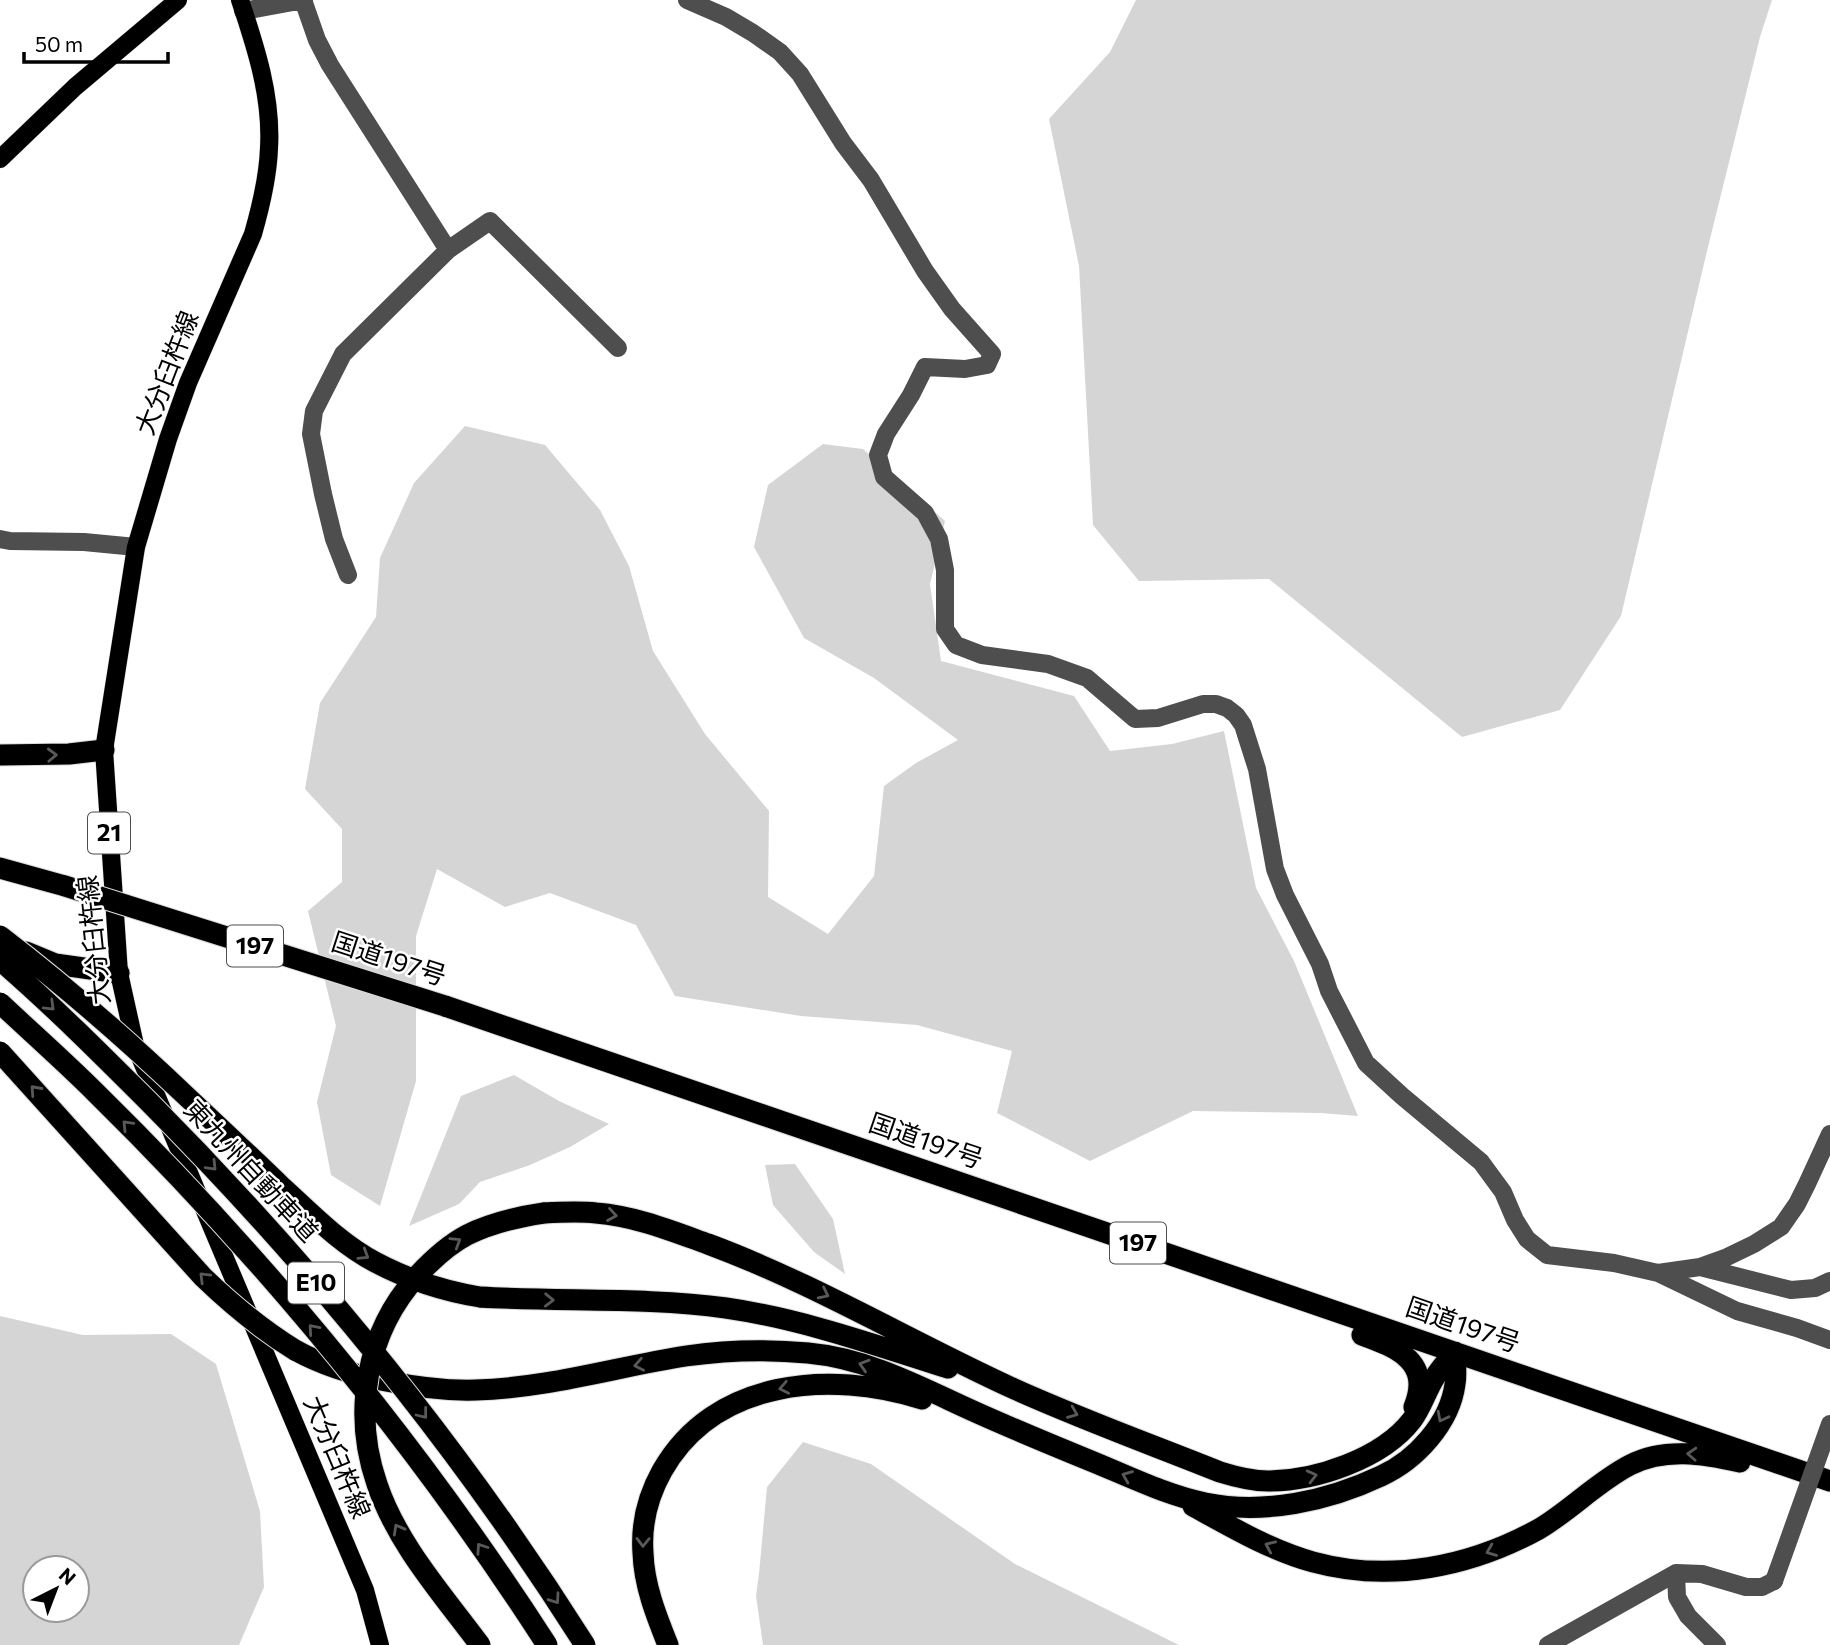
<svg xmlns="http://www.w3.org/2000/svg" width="1830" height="1645" font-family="Commissioner,'Noto Sans JP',sans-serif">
	<rect width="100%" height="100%" fill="#fff"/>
	<path fill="#d5d5d5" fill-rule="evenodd" d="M1136 0H1772L1760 37 1707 251 1621 616 1560 710 1462 737 1269 579 1139 581 1093 525 1079 266 1049 119 1110 52Z
		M465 426 545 445 600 510 629 566 653 651 705 734 769 811 768 897 828 934 874 876 884 786 916 763 958 740 874 678 804 638 754 547 768 485 823 444 863 449 945 521 930 584 941 661 1074 696 1110 751 1172 744 1224 731 1256 888 1294 961 1358 1116 1321 1113 1193 1111 1090 1161 997 1113 1012 1051 917 1025 801 1016 675 996 636 925 550 893 505 907 437 869 416 936V1081L380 1206 331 1175 317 1102 336 1026 308 911 342 882V829L305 789 320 703 376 617 380 558 414 483Z
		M514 1075 559 1101 609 1124 570 1147 530 1165 480 1182 459 1204 409 1226 461 1096Z
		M795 1164 833 1219 845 1274 814 1252 773 1205 765 1165Z
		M0 1316 83 1335 171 1334 216 1364 260 1511 264 1587 239 1645H0ZM35 1568H77V1610H35Z
		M803 1442 871 1464 1015 1564 1179 1645H763L756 1596 759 1574 767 1487Z"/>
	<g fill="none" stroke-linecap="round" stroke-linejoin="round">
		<g stroke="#dbdbdb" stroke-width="19">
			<path id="major" d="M240 0C256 48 272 97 269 148 268 178 261 206 253 234L188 383 168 439 136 547 104 750 119 973 135 1045 365 1590 380 1645
				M0 159 75 87 178 0"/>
		</g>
		<g stroke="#dbdbdb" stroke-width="23">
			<path id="highway" d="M0 755 69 754 104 750
				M0 868 65 886
				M26 952 55 964 119 973
				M445 1006 1830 1481
				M544 1213C561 1212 579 1211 596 1213 635 1216 672 1231 708 1244 813 1283 908 1340 1010 1387 1078 1418 1150 1444 1220 1472 1236 1477 1251 1481 1268 1481 1315 1481 1382 1459 1412 1420 1422 1407 1426 1391 1435 1377 1440 1368 1448 1360 1455 1352
				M480 1297C562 1302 645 1297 726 1308 802 1319 875 1345 948 1368
				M1362 1335C1398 1348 1432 1362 1414 1407
				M295 1350C324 1366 354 1375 386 1381 416 1387 446 1391 476 1390 548 1388 616 1367 686 1356 727 1350 767 1349 808 1353 863 1358 911 1382 960 1405 1003 1425 1047 1443 1091 1461 1128 1476 1166 1495 1205 1503 1264 1515 1328 1501 1381 1476 1416 1460 1450 1423 1455 1384 1457 1374 1455 1362 1455 1352
				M1193 1506C1231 1527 1270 1550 1313 1562 1390 1583 1470 1567 1539 1529 1571 1510 1597 1482 1630 1465 1665 1447 1704 1454 1740 1462
				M668 1645C656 1615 644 1585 643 1553 641 1525 648 1496 662 1471 714 1379 830 1370 922 1399"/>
		</g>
		<path stroke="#4e4e4e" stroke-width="18" d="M303 0 317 40 330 65 448 250
			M687 0 726 17 753 33 780 52 800 74 843 143 871 180 925 271 952 309 992 354 987 365 965 369 925 367 911 395 886 434 878 455 884 477 925 513 939 539 945 570V629L956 645 982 655 1048 664 1087 678 1135 719 1158 718 1203 704H1216L1227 708 1236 715 1243 725 1257 769 1275 869 1285 895 1320 964 1329 991 1366 1063 1402 1096 1481 1162 1503 1192 1515 1220 1527 1239 1547 1255 1614 1263 1658 1273 1737 1311 1797 1328 1830 1340
			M243 11 304 0
			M0 539 10 541 84 542 136 547
			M348 575 334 539 323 494 311 434 314 411 343 354 448 250 490 221 618 348
			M1700 1267 1791 1290 1815 1288 1830 1281
			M1658 1273 1700 1267 1725 1258 1754 1244 1781 1227 1797 1204 1807 1184 1830 1134
			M1676 1573 1677 1597 1688 1616 1717 1645
			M1548 1645 1676 1573 1702 1574 1746 1587H1762L1774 1581"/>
		<use href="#major" stroke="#000" stroke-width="18"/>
		<use href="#highway" stroke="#000" stroke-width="21"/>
		<g stroke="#dbdbdb" stroke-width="23" stroke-linecap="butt">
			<path id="highway-bridge" d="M65 886 445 1006
				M0 936C64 985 126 1039 185 1095 217 1125 249 1155 281 1186 311 1213 339 1243 375 1262 409 1280 443 1291 480 1297
				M0 960C52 1005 101 1054 149 1102 313 1267 461 1449 585 1645
				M0 1003C32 1033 65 1062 96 1093 266 1260 418 1445 547 1645
				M0 1052 203 1277C232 1305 261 1329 295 1350
				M480 1645C443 1595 397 1544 377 1484 352 1412 366 1332 418 1275 432 1260 448 1245 467 1235 491 1223 517 1217 544 1213"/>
		</g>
		<path stroke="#4e4e4e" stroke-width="18" d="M1774 1581 1830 1424"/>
		<use href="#highway-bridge" stroke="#000" stroke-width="21"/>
	</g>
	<defs><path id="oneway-chevron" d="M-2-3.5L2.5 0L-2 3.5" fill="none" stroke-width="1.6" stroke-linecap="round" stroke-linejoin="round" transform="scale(1.75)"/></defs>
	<g stroke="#595959">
		<use href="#oneway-chevron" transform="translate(52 755) rotate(-2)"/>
		<use href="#oneway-chevron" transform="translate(50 1006) rotate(44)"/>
		<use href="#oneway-chevron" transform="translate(35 1090) rotate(-132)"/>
		<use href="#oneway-chevron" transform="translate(127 1125) rotate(-134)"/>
		<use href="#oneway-chevron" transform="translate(212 1166) rotate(46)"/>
		<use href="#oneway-chevron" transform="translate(612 1215) rotate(9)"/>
		<use href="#oneway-chevron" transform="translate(456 1242) rotate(-32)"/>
		<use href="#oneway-chevron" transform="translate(364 1255) rotate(32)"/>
		<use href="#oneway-chevron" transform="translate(204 1277) rotate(-135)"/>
		<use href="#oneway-chevron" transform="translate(824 1294) rotate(26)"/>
		<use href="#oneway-chevron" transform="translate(549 1300) rotate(1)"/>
		<use href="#oneway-chevron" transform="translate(313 1329) rotate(-131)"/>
		<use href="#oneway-chevron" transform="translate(639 1365) rotate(169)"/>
		<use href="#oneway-chevron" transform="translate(864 1365) rotate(-163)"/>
		<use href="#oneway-chevron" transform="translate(784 1388) rotate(169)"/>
		<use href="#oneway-chevron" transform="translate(1073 1413) rotate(22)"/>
		<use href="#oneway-chevron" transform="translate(423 1414) rotate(52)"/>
		<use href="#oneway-chevron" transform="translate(1442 1417) rotate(117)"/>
		<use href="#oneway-chevron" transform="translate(1692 1454) rotate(-177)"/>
		<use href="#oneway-chevron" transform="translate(1127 1476) rotate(-158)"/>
		<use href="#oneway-chevron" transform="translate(1312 1476) rotate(-14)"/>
		<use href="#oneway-chevron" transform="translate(398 1529) rotate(-119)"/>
		<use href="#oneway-chevron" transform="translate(643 1542) rotate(91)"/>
		<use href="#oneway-chevron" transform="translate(1270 1546) rotate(-156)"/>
		<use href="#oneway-chevron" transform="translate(481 1548) rotate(-124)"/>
		<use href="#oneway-chevron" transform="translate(1491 1551) rotate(158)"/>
		<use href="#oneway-chevron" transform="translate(555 1599) rotate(55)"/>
	</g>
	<g text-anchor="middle" stroke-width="5" stroke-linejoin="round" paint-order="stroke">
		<g fill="#fff" stroke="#4c4c4c" stroke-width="2">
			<rect x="88" y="812.5" width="42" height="41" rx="5"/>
			<rect x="227" y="925.5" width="56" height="41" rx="5"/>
			<rect x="1110" y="1222.5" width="56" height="41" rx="5"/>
			<rect x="288" y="1262.5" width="56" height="41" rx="5"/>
		</g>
		<g font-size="24" font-weight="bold" fill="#000">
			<text x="109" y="841">21</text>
			<text x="255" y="954">197</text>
			<text x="1138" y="1251">197</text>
			<text x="316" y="1291">E10</text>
		</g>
		<g font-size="26" fill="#000" stroke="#fff">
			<text transform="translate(167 373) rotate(-69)" y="9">大分臼杵線</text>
			<text transform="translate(94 940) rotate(-96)" y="9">大分臼杵線</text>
			<text transform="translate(389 959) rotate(18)" y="9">国道197号</text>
			<text transform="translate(926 1141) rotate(19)" y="9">国道197号</text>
			<text transform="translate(251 1171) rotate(47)" y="9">東九州自動車道</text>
			<text transform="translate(1463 1325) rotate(19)" y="9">国道197号</text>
			<text transform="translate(337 1457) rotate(67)" y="9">大分臼杵線</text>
		</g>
	</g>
	<g transform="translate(56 1589) rotate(42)"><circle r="33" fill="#ffffff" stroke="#999999" stroke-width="2"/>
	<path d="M0-5L12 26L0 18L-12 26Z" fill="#000000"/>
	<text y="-10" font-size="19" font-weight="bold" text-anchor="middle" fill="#000000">N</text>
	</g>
	<path d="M24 52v10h144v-10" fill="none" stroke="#000000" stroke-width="3.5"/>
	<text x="35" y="52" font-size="21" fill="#000000" stroke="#ffffff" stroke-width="5" paint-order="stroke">50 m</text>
</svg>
